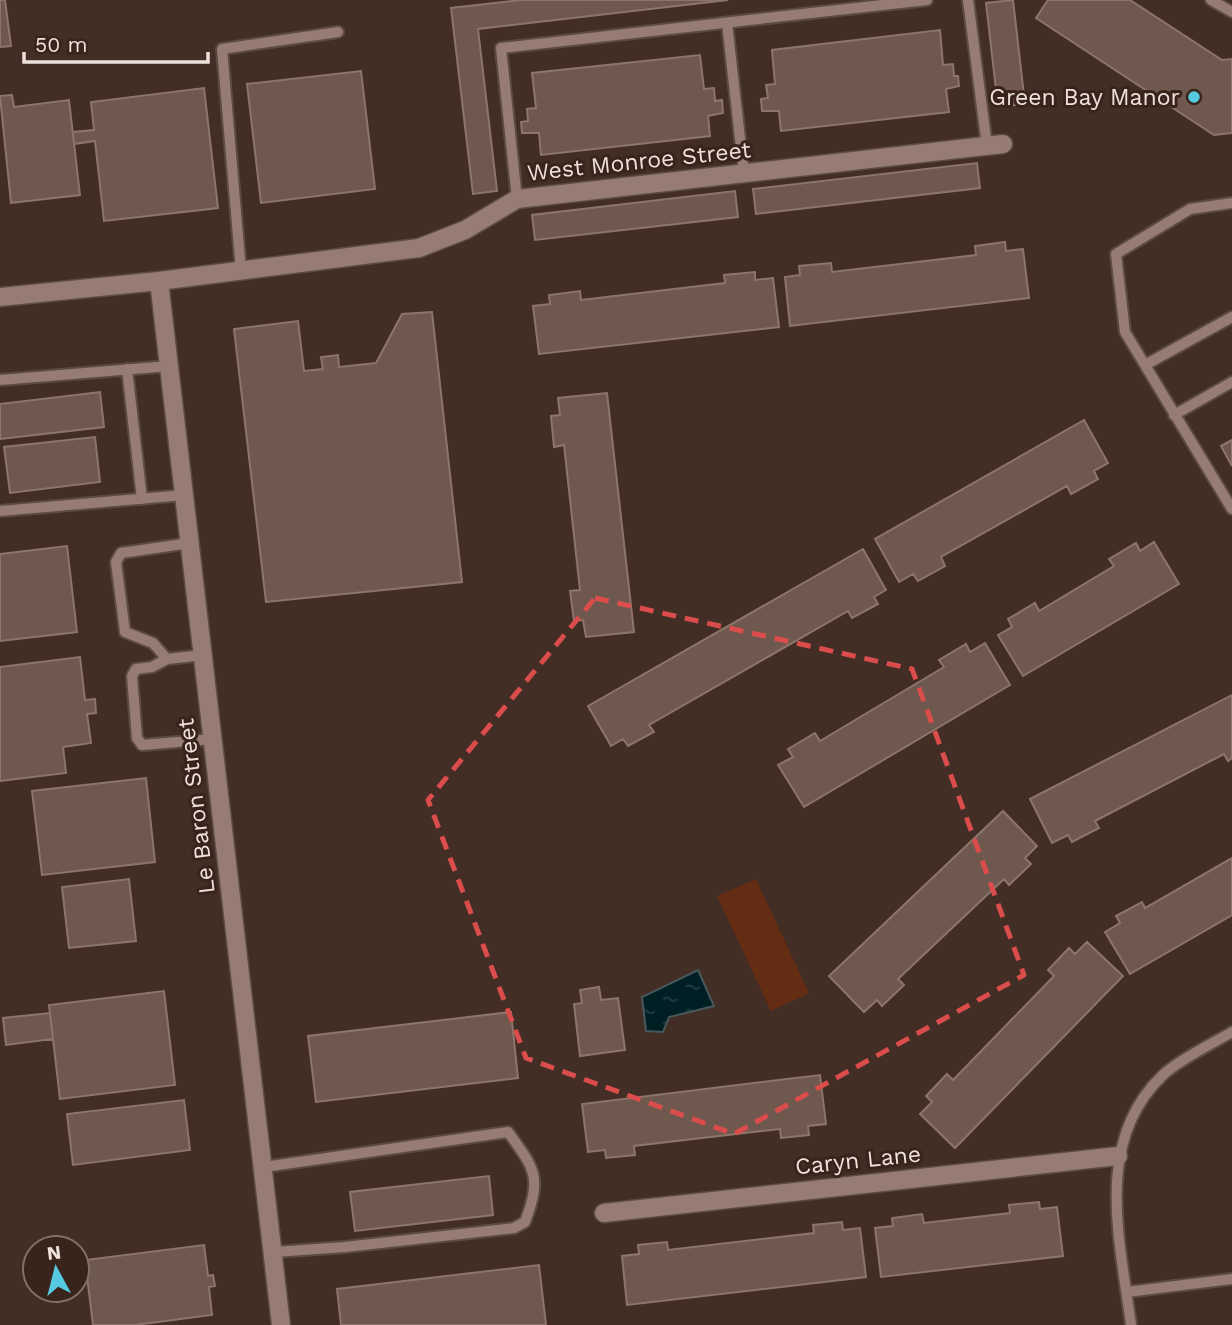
<svg xmlns="http://www.w3.org/2000/svg" width="1232" height="1325" font-family="'Work Sans',sans-serif">
	<defs>
		<pattern id="water-ripples" width="26" height="14" patternUnits="userSpaceOnUse" patternTransform="scale(1.75)"><rect width="26" height="14" fill="#001f25"/><path d="M2 4q2-2 4 0t4 0M15 11q2-2 4 0t4 0" fill="none" stroke="#263f44"/></pattern>
	</defs>
	<rect width="100%" height="100%" fill="#432e25"/>
	<path fill="#632c13" d="M756 879 809 993 771 1011 717 896Z"/>
	<path fill="url(#water-ripples)" stroke="#48595c" stroke-width="2" d="M698 970 714 1006 669 1017 663 1032 646 1031 642 997Z"/>
	<path fill="#6f584e" stroke="#8e756b" stroke-width="2" d="M0 0H5L11 46 0 47Z
		M520 0H728L478 29 497 191 473 194 451 8Z
		M1013 0 1025 104 998 107 986 3Z
		M1048 0H1130L1222 60 1232 59V133L1214 135 1036 18Z
		M940 30 943 65 953 64 954 76H958L959 86 946 89 949 112 781 131 779 111H762L761 99 768 98 766 85 775 84 772 50Z
		M700 55 704 89 714 88 715 101 722 100 723 113 708 116 710 136 541 155 539 133H522L521 122 528 121 527 109 536 108 532 73Z
		M361 71 375 189 261 203 247 84Z
		M204 88 218 208 104 221 95 141 74 144 73 132 94 130 91 102Z
		M12 95 14 107 69 100 80 195 11 203 0 96Z
		M977 163 980 188 756 214 753 189Z
		M735 191 738 217 535 240 532 215Z
		M1005 242 1006 251 1023 249 1029 298 790 326 785 277 800 275 799 266 831 263 832 272 976 255 975 246Z
		M755 272V280L773 278 779 327 539 354 533 306 550 304 549 295 580 291 581 300 725 283 724 275Z
		M432 312 462 582 266 602 234 329 298 321 304 371 323 369 321 357 338 355 339 367 376 363 402 314Z
		M100 392 104 427 0 439V404Z
		M607 393 634 632 586 637 583 620 574 621 570 591 580 590 564 445 554 447 551 416 560 415 558 398Z
		M1084 420 1108 463 1094 471 1098 479 1071 494 1067 486 941 557 945 566 918 581 913 574 899 582 875 539Z
		M95 437 100 482 10 493 4 447Z
		M1232 440V466L1221 446Z
		M1154 542 1179 584 1023 676 998 635 1012 627 1008 619 1035 603 1039 611 1114 566 1109 559 1136 543 1140 551Z
		M67 546 77 632 0 641V554Z
		M863 549 886 590 874 597 878 604 852 618 848 611 649 725 654 732 628 746 623 739 611 746 588 706Z
		M985 643 1010 685 804 807 778 765 793 757 788 749 815 733 820 741 944 667 939 660 966 644 970 652Z
		M80 657 85 700 95 699 96 713 87 714 91 743 63 747 66 773 0 781V667Z
		M1232 695V758L1228 761 1224 754 1095 821 1099 828 1072 842 1068 835 1052 843 1030 799Z
		M146 778 155 862 42 875 32 791Z
		M1003 811 1037 846 1025 858 1031 864 1009 885 1004 879 898 979 904 985 882 1006 877 1000 864 1012 829 976Z
		M1232 858V915L1130 974 1105 932 1120 923 1116 916 1142 902 1145 908Z
		M129 879 136 941 69 948 62 887Z
		M1087 942 1123 976 955 1148 920 1114 932 1102 926 1096 947 1074 953 1080 1054 976 1048 970 1069 948 1075 954Z
		M599 987 601 1000 618 998 625 1050 580 1056 574 1004 582 1003 580 990Z
		M164 991 175 1085 60 1099 49 1005Z
		M511 1012 518 1078 316 1102 308 1036Z
		M50 1013 53 1039 6 1045 3 1018Z
		M820 1075 826 1124 808 1126 809 1135 781 1138 780 1129 634 1146 635 1155 606 1158 605 1150 588 1152 582 1104Z
		M184 1100 190 1150 73 1165 67 1114Z
		M489 1176 493 1215 355 1231 350 1192Z
		M1039 1202 1040 1209 1057 1207 1063 1256 881 1277 875 1228 893 1226 892 1218 922 1214 924 1223 1010 1213 1009 1205Z
		M842 1222 843 1230 860 1228 866 1277 627 1305 622 1256 639 1254 638 1245 667 1242 668 1250 814 1233 813 1225Z
		M204 1245 208 1276 213 1275 215 1286 209 1287 212 1315 135 1325H93L85 1260Z
		M539 1265 546 1325H341L337 1289Z"/>
	<g fill="none" stroke-linecap="round" stroke-linejoin="round">
		<g stroke="#5c4b43" stroke-width="14">
			<path id="lane" d="M968 0 987 146
				M1211 0 1232 12
				M727 23 744 174
				M517 199 501 48 927 0
				M1232 203 1190 209 1116 254 1125 332 1232 509
				M241 271 222 49 338 32
				M1145 365 1232 317
				M127 369 142 499
				M0 380 169 366
				M1174 415 1232 382
				M0 511 184 495
				M203 655 167 659 152 667 136 669 132 676 137 738 142 745 213 739
				M167 659 153 643 125 632 116 562 121 553 190 543
				M264 1167 508 1132C535 1169 542 1177 525 1222L514 1228 345 1247 274 1252
				M1127 1292 1232 1279
				M1131 1325C1120 1240 1093 1141 1163 1075 1180 1059 1212 1044 1232 1032"/>
		</g>
		<g stroke="#5c4b43" stroke-width="21">
			<path id="street" d="M159 281 281 1325
				M0 297 159 281 419 248 465 230 517 199 1003 144
				M604 1213 1118 1156"/>
		</g>
		<use href="#lane" stroke="#967c72" stroke-width="10"/>
		<use href="#street" stroke="#967c72" stroke-width="18"/>
	</g>
	<path fill="none" stroke="#db4d4c" stroke-width="5" stroke-dasharray="14 9" stroke-linejoin="round" d="M595 598 912 669 1024 975 734 1134 526 1058 428 800Z"/>
	<circle fill="#55cae0" stroke="#38241b" stroke-width="2.5" cx="1194" cy="97" r="7"/>
	<g text-anchor="middle" stroke-width="6" stroke-linejoin="round" paint-order="stroke">
		<g font-size="23" fill="#efe1db" stroke="#38241b" text-anchor="end">
			<text x="1180" y="105">Green Bay Manor</text>
		</g>
		<g font-size="23" fill="#efe1db" stroke="#38241b">
			<text transform="translate(639 161) rotate(-6)" y="8">West Monroe Street</text>
			<text transform="translate(196 806) rotate(-97)" y="8">Le Baron Street</text>
			<text transform="translate(858 1160) rotate(-6)" y="8">Caryn Lane</text>
		</g>
	</g>
	<g transform="translate(56 1269) rotate(353)"><circle r="33" fill="#38241b" stroke="#817068" stroke-width="2"/>
	<path d="M0-5L12 26L0 18L-12 26Z" fill="#55cae0"/>
	<text y="-10" font-size="19" font-weight="bold" text-anchor="middle" fill="#efe1db">N</text>
	</g>
	<path d="M24 52v10h184v-10" fill="none" stroke="#efe1db" stroke-width="3.5"/>
	<text x="35" y="52" font-size="21" fill="#efe1db" stroke="#38241b" stroke-width="5" paint-order="stroke">50 m</text>
</svg>
